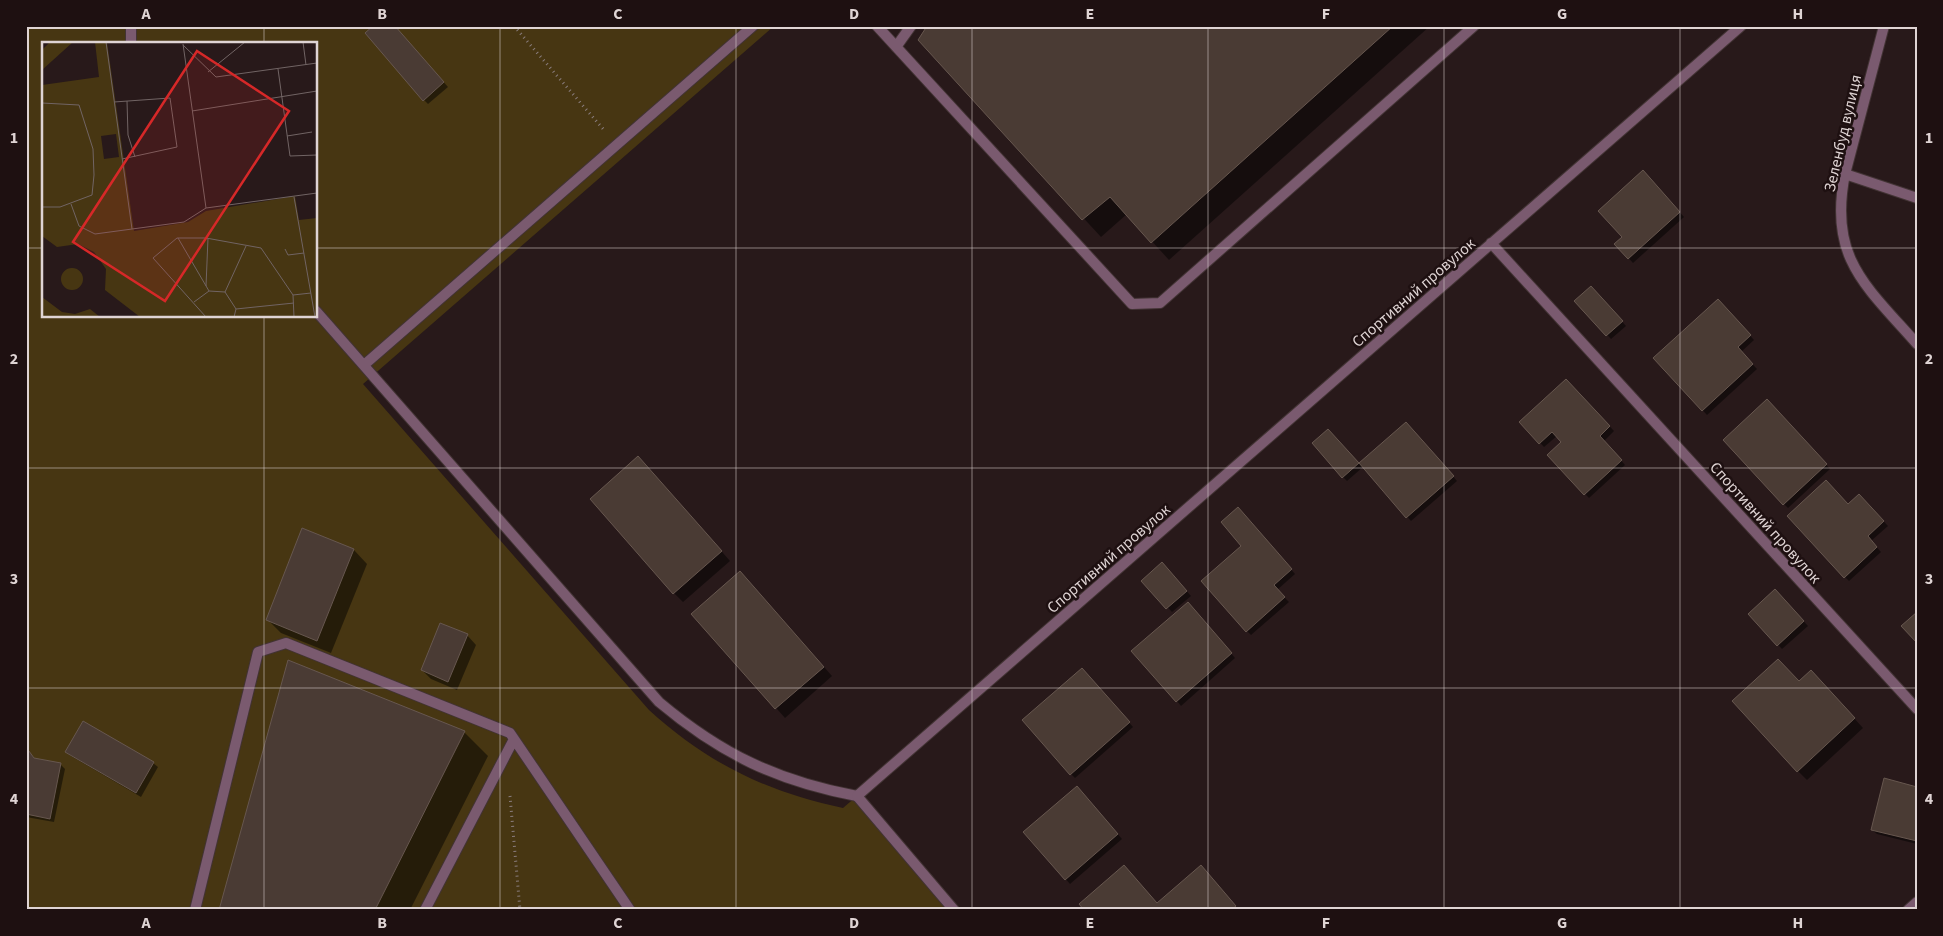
<svg xmlns="http://www.w3.org/2000/svg" width="1943" height="936" font-family="'Source Sans 3',sans-serif">
	<rect width="100%" height="100%" fill="#28191a"/>
	<path fill="#473612" fill-rule="evenodd" d="M26 26H774L363 384 649 710C707 763 767 792 843 808L857 796 955 910H26V197L28 156 26 138ZM44 44H316V316H44Z"/>
	<path fill="#0007" d="M394 26 448 87 428 104 424 100Z
		M929 26H1430L1169 260 1127 214 1101 237 919 40Z
		M1647 176 1684 217 1633 263 1616 244 1624 237Z
		M1595 292 1626 326 1611 339 1576 301Z
		M1722 305 1754 340 1741 352 1757 369 1707 415 1655 358Z
		M1566 380 1614 431 1604 441 1625 465 1589 498 1549 455 1563 442 1557 436 1544 447 1521 422Z
		M1767 401 1830 469 1788 508 1784 504Z
		M1406 423 1457 481 1411 521 1363 467 1347 481 1343 477 1333 435 1359 464Z
		M648 467 730 561 683 602 674 593Z
		M1859 495 1888 526 1871 541 1881 552 1849 581 1845 577 1848 506Z
		M1242 513 1295 574 1277 590 1289 602 1251 635 1247 631Z
		M354 550 367 564 331 653 281 633 267 619Z
		M1166 568 1191 596 1172 612 1143 581Z
		M749 582 832 676 785 718 693 614Z
		M1775 591 1808 626 1782 649 1749 614Z
		M1192 608 1235 658 1181 706 1177 701Z
		M467 635 476 645 457 690 431 679 422 670Z
		M289 661 464 732 488 756 410 910H221Z
		M1086 674 1133 727 1075 778 1071 774Z
		M1820 681 1863 728 1807 780 1798 771 1799 683Z
		M26 748 35 759 61 765 65 769 54 822 26 817Z
		M66 752 153 763 158 767 141 797 71 756Z
		M1917 788V844L1877 834 1872 830Z
		M1081 792 1122 839 1070 884 1025 832Z"/>
	<path fill="#4a3b34" stroke="#67574f" d="M373 26H395L444 82 423 101 365 33Z
		M927 26H1393L1151 243 1110 197 1082 220 918 40Z
		M1643 170 1680 212 1628 259 1614 244 1622 237 1598 211Z
		M1591 286 1623 321 1606 336 1574 301Z
		M1718 299 1751 335 1738 347 1753 364 1702 411 1653 358Z
		M1566 379 1610 426 1600 436 1622 460 1584 495 1547 455 1561 442 1552 432 1539 444 1519 422Z
		M1767 399 1827 464 1783 505 1723 440Z
		M1406 422 1454 476 1406 518 1359 463Z
		M1328 429 1359 463 1342 478 1312 443Z
		M638 456 722 551 673 594 590 499Z
		M1826 480 1848 504 1859 494 1884 521 1868 536 1877 547 1844 578 1787 516Z
		M1238 507 1292 569 1274 585 1285 597 1246 632 1201 581 1241 546 1221 522Z
		M302 528 354 549 317 641 266 620Z
		M1162 562 1187 591 1166 609 1141 581Z
		M740 571 824 667 775 709 691 614Z
		M1775 589 1804 621 1777 646 1748 614Z
		M1188 602 1232 653 1176 702 1131 651Z
		M1917 612V643L1901 626Z
		M440 623 468 634 448 682 421 670Z
		M1778 659 1799 681 1811 670 1855 718 1797 772 1732 701Z
		M288 660 465 731 375 910H219Z
		M1082 668 1130 722 1070 775 1022 720Z
		M83 721 154 762 136 793 65 752Z
		M26 747 34 758 61 763 50 819 26 814Z
		M1884 778 1917 787V841L1871 830Z
		M1077 786 1118 834 1065 880 1023 832Z
		M1124 865 1157 903 1201 865 1236 906 1231 910H1084L1079 904Z"/>
	<g fill="none" stroke-linecap="round" stroke-linejoin="round">
		<g stroke="#423334" stroke-width="12">
			<path id="service" d="M131 26V44
				M877 26 1132 304 1160 303 1474 26
				M896 47 911 26
				M316 311 659 702C721 754 777 781 857 796
				M364 365 753 26
				M195 910 258 652 286 643 510 733 630 910
				M425 910 514 739
				M1908 910 1917 902"/>
		</g>
		<g stroke="#423334" stroke-width="12">
			<path id="minor" d="M1884 26 1845 174C1828 258 1866 286 1917 344
				M1845 174 1917 198
				M1491 243 1917 709
				M954 910 857 796 1741 26"/>
		</g>
		<path stroke="#8a7d7e" stroke-width="3" stroke-dasharray="1 4" stroke-linecap="butt" d="M514 26 604 130
			M510 796 520 910"/>
		<use href="#service" stroke="#7a5a6f" stroke-width="10"/>
		<use href="#minor" stroke="#7a5a6f" stroke-width="10"/>
	</g>
	<path fill="none" stroke="#dfd4d4" stroke-width="1" stroke-opacity="0.55" d="M264 26V44M500 26V910M736 26V910M972 26V910M1208 26V910M1444 26V910M1680 26V910M26 248H44M316 248H1917M264 316V910M26 468H1917M26 688H1917"/>
	<g text-anchor="middle" stroke-width="5" stroke-linejoin="round" paint-order="stroke">
		<g font-size="16" fill="#dfd4d4" stroke="#1e1011">
			<text transform="translate(1842 133) rotate(-77)" y="6">Зеленбуд вулиця</text>
			<text transform="translate(1413 292) rotate(-41)" y="6">Спортивний провулок</text>
			<text transform="translate(1766 522) rotate(48)" y="6">Спортивний провулок</text>
			<text transform="translate(1108 558) rotate(-41)" y="6">Спортивний провулок</text>
		</g>
	</g>
	<g transform="translate(42 42)">
		<rect width="275" height="275" fill="#28191a"/>
		<path d="M8 0H31L0 28V8ZM53 0H65L92 189 146 180 164 169 253 154 257 178 275 176V275H98L63 248 64 227 52 210 36 202 15 205 0 194V43L57 35ZM74 92 77 115 62 117 59 94ZM19 237a11 11 0 1 1 22 0a11 11 0 1 1-22 0ZM0 255 20 270 33 272 48 267 58 275H0Z" fill="#473612" fill-rule="evenodd"/>
		<path fill="none" stroke="#716464" stroke-width="1" d="M64 0 90 187M261 0 264 23M141 2 164 166M141 3 174 35 275 21M236 27 248 114 275 113M166 30 203 0M85 59 86 93 93 115M72 60 128 56 135 105 80 117M0 61 37 63 51 107 52 133 50 153 18 165H0M150 69 275 49M245 94 270 90M252 155 273 275M29 162 37 184 53 192 142 180 164 166M164 166 275 151M136 196 167 249M243 207 246 213 262 211M164 244 166 196M183 250 204 204M152 260 167 249 183 250 194 267 192 275M194 267 252 261M164 275 111 216 135 196H164L219 206 251 253M252 275 251 253 269 251"/>
		<path fill="#d62828" fill-opacity="0.15" stroke="#d62828" stroke-width="2.5" d="M155 9 247 69 123 259 31 200Z"/>
		<rect width="275" height="275" fill="none" stroke="#dfd4d4" stroke-width="2.5"/>
	</g>
	<rect width="1943" height="936" fill="none" stroke="#1e1011" stroke-width="55"/>
	<rect x="28" y="28" width="1888" height="880" fill="none" stroke="#dfd4d4" stroke-width="2"/>
	<g font-size="16" text-anchor="middle" font-weight="bold" fill="#dfd4d4">
		<text x="146" y="19">A</text>
		<text x="382" y="19">B</text>
		<text x="618" y="19">C</text>
		<text x="854" y="19">D</text>
		<text x="1090" y="19">E</text>
		<text x="1326" y="19">F</text>
		<text x="1562" y="19">G</text>
		<text x="1798" y="19">H</text>
		<text x="14" y="143">1</text>
		<text x="1929" y="143">1</text>
		<text x="14" y="364">2</text>
		<text x="1929" y="364">2</text>
		<text x="14" y="584">3</text>
		<text x="1929" y="584">3</text>
		<text x="14" y="804">4</text>
		<text x="1929" y="804">4</text>
		<text x="146" y="928">A</text>
		<text x="382" y="928">B</text>
		<text x="618" y="928">C</text>
		<text x="854" y="928">D</text>
		<text x="1090" y="928">E</text>
		<text x="1326" y="928">F</text>
		<text x="1562" y="928">G</text>
		<text x="1798" y="928">H</text>
	</g>
</svg>
